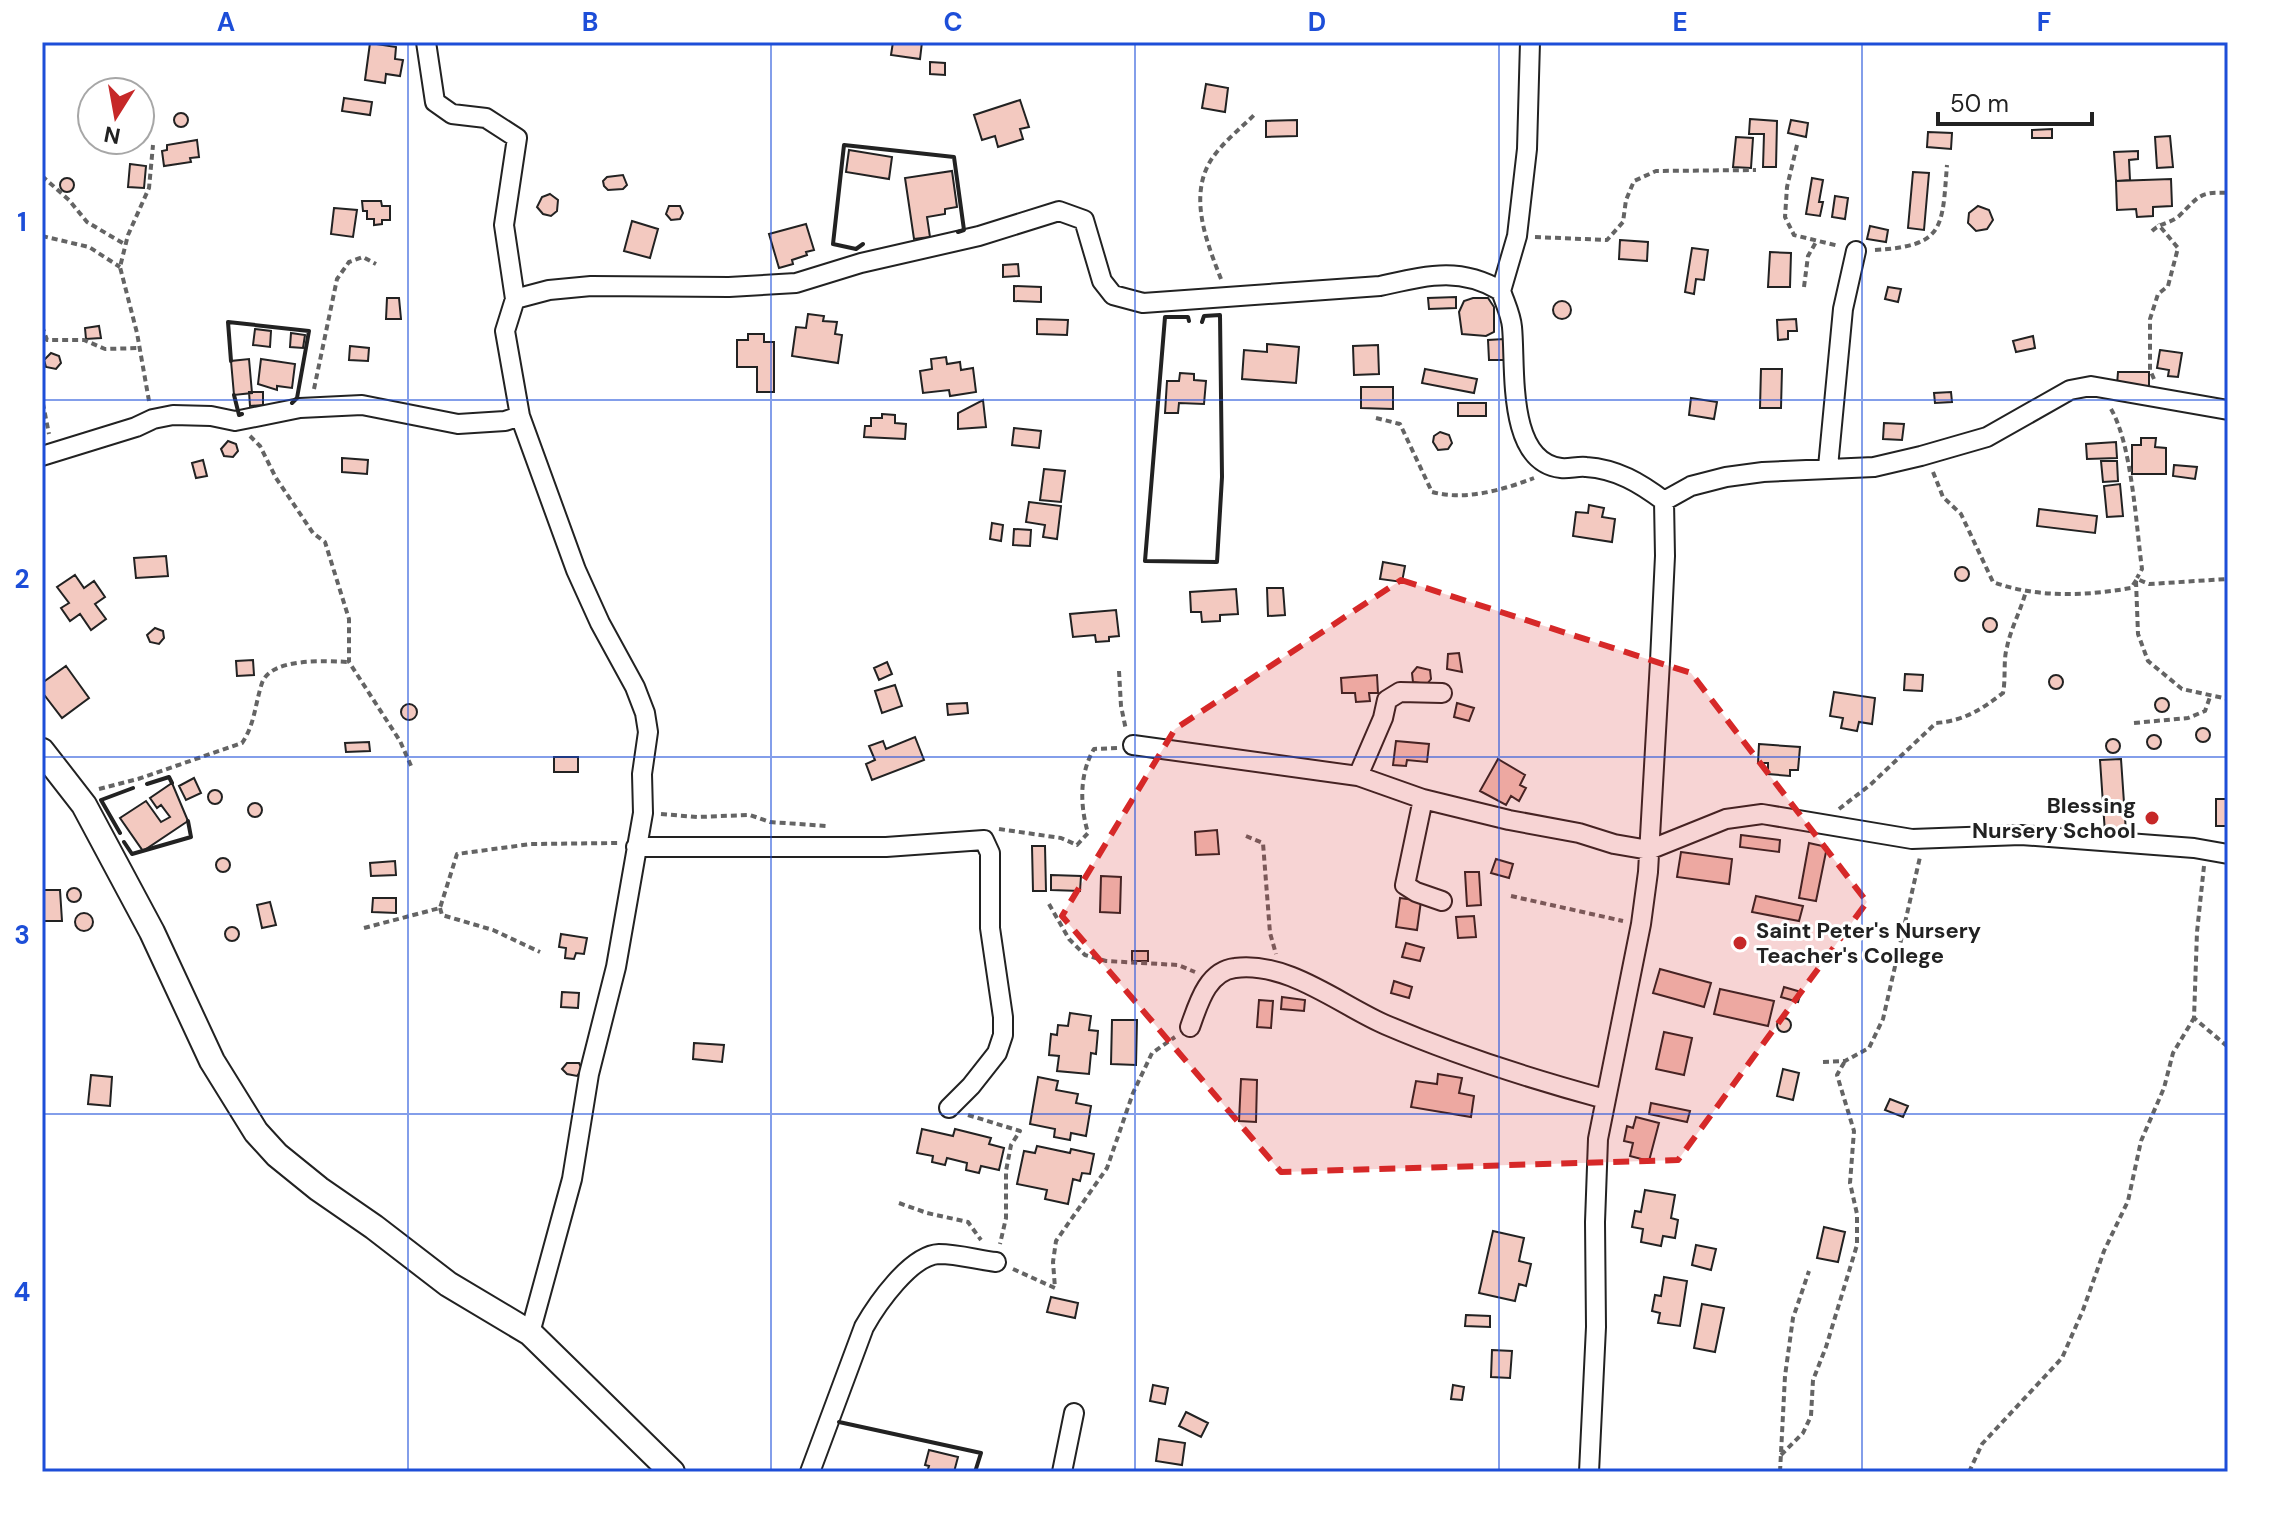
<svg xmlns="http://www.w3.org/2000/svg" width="2270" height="1514" font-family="'DM Sans',sans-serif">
	<rect width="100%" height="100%" fill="#fff"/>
	<path fill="#f3c9c0" stroke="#222" stroke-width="2" d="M893 42H922L920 59 891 55Z
		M370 43 396 47 395 59 403 60 400 76 386 74 385 83 365 80Z
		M930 62 945 63V75L930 74Z
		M1206 84 1228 88 1225 112 1202 108Z
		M344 98 372 102 370 115 342 111Z
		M1020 100 1029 127 1020 129 1023 139 998 147 995 136 982 140 974 115Z
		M174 120a7 7 0 1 1 14 0a7 7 0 1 1-14 0Z
		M1750 119 1777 121 1776 167H1763L1764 134H1749Z
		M1297 120V136L1266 137V121Z
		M1791 120 1808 123 1806 137 1788 133Z
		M2052 129V138H2032V130Z
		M1928 132 1952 133 1951 149 1927 147Z
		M2170 136 2173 167 2157 168 2155 137Z
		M1736 137 1753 138 1751 168 1733 167Z
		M197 140 199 157 190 158 191 162 164 166 162 151 167 150V145Z
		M849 150 892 157 889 179 846 172Z
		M2138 151V159L2129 160 2130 180 2116 181 2114 152Z
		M130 164 146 166 144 188 128 187Z
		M952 171 957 207 945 209V214L927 217 930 237 914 239 905 178Z
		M1913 172 1929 173 1924 230 1908 228Z
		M623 175 627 185 623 189 608 190 604 186 603 181 607 177Z
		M60 185a7 7 0 1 1 14 0a7 7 0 1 1-14 0Z
		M1812 178 1823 180 1819 202H1823L1820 216 1806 214Z
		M2171 179 2172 206 2153 207V216L2137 217 2136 209 2117 210 2116 181Z
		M550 194 558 200 557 211 551 216 543 214 537 207 542 197Z
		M1835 196 1848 198 1845 219 1832 217Z
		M362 201H381L382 206H390V220H382V224L374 225V219H367V211H363Z
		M669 206H680L683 213 680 219 671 220 666 214Z
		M1978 206 1989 210 1993 220 1987 229 1976 231 1968 223 1969 213Z
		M334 208 357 210 353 237 331 234Z
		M632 221 658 229 650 258 624 251Z
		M806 224 814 250 806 252 807 255 792 260 793 264 779 268 769 234Z
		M1870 226 1888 230 1886 242 1867 239Z
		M1620 240 1648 242 1647 261 1619 259Z
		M1692 248 1708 250 1704 280 1696 279 1694 294 1685 292Z
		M1770 252 1791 253 1790 287H1768Z
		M1018 264 1019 276 1003 277V265Z
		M1014 286 1041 287V302L1014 301Z
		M1888 287 1901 289 1898 302 1885 299Z
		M1456 297V308L1429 309 1428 298Z
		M387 298H399L401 319H386Z
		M1473 298H1488L1494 307V332L1486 336 1462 334 1459 312 1464 301Z
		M1553 310a9 9 0 1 1 18 0a9 9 0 1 1-18 0Z
		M808 314 824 316 823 321 837 322 835 334 842 335 838 363 792 356 796 327 806 328Z
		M1037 319 1068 320 1067 335 1037 334Z
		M1796 319 1797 331H1788V339L1778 340 1777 320Z
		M99 326 101 338 86 339 85 328Z
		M255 329 271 331 270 347 253 345Z
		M291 333 305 335 303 348 290 347Z
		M748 334H764V342H774V392H757V367H737V340H748Z
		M2033 336 2035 348 2016 352 2013 341Z
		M1504 339 1505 360H1489L1488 340Z
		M1267 344 1299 347 1296 383 1242 379 1244 350 1267 352Z
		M1378 345 1379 374 1354 375 1353 346Z
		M350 346 369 348 368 361 349 360Z
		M2160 350 2182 353 2178 377 2168 376 2169 370 2157 368Z
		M51 353 59 356 61 363 56 369 46 367 44 360Z
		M946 357 947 364 960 362 961 370 973 368 976 392 950 396 949 390 923 393 920 371 932 369 931 359Z
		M249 359 252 393 234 395 231 361Z
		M261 359 295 364 292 388 277 386V390L258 384Z
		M1425 369 1477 379 1474 393 1422 383Z
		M1761 369H1782L1781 408H1760Z
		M2118 372H2149V388L2117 385Z
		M1180 373 1194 374V380L1206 381 1204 404 1179 403 1178 413H1165L1167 381H1179Z
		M1361 387H1393V409L1361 408Z
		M249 392H263V405L250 406Z
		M1951 392 1952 402 1935 403 1934 393Z
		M1691 398 1717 402 1714 419 1689 415Z
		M983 400 986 427 958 429V413Z
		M1458 403H1486V416H1458Z
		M882 414 895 415V423L906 424 905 439 864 437 865 426H871V418H882Z
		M1884 423 1904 424 1902 440 1883 439Z
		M1014 428 1041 431 1039 448 1012 445Z
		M1440 432 1449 435 1452 443 1448 449 1438 450 1433 442 1434 436Z
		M2141 438H2156L2155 447 2166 448V474H2132V445H2141Z
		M228 441 236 444 238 451 233 457 224 456 221 449Z
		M2116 442 2117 458 2087 459 2086 444Z
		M342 458 368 460 367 474 342 472Z
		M203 460 207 476 196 478 192 463Z
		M2101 461H2117L2118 481 2103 482Z
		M2174 465 2197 467 2195 479 2173 476Z
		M1044 469 1065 471 1061 502 1040 500Z
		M2120 484 2123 516 2107 517 2104 486Z
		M1029 502 1061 506 1057 539 1043 537 1045 525 1026 522Z
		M1589 505 1604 508 1602 517 1615 519 1612 542 1573 536 1576 512 1588 513Z
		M2039 509 2097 516 2095 533 2037 526Z
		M992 523 1003 525 1001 541 990 539Z
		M1014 529 1031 530 1030 546 1013 545Z
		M166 556 168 576 136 578 134 558Z
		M1383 562 1405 566 1402 582 1380 579Z
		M1955 574a7 7 0 1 1 14 0a7 7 0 1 1-14 0Z
		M75 575 84 588 94 581 105 597 95 604 106 619 91 630 80 614 70 621 61 608 69 603 57 587Z
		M1267 588H1283L1285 615 1268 616Z
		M1236 589 1238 614 1220 615V621L1202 622 1201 612H1191L1190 592Z
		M1116 610 1119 636 1109 637V641L1096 642 1095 635 1073 637 1070 614Z
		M1983 625a7 7 0 1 1 14 0a7 7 0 1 1-14 0Z
		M155 628 163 631 164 638 159 644 150 642 147 635Z
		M1459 653 1462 672 1447 669 1448 654Z
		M253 660 254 675 237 676 236 661Z
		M887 662 892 674 879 680 874 668Z
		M66 666 89 698 62 718 42 692V683Z
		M1417 667 1430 670 1431 679 1427 684 1413 682 1412 673Z
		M1905 674 1923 675 1922 691 1904 690Z
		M2049 682a7 7 0 1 1 14 0a7 7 0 1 1-14 0Z
		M1377 675 1378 693H1369L1370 701 1356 702 1355 693H1342L1341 678Z
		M895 685 902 706 882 713 875 691Z
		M1834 692 1875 698 1872 724 1859 722 1857 731 1841 728 1843 718 1830 716Z
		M2155 705a7 7 0 1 1 14 0a7 7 0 1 1-14 0Z
		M967 703 968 713 948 715 947 704Z
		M1457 703 1474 708 1469 721 1454 717Z
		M401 712a8 8 0 1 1 16 0a8 8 0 1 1-16 0Z
		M2196 735a7 7 0 1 1 14 0a7 7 0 1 1-14 0Z
		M2147 742a7 7 0 1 1 14 0a7 7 0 1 1-14 0Z
		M915 737 924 760 872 780 866 764 875 760 869 746 883 741 886 749Z
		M2106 746a7 7 0 1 1 14 0a7 7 0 1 1-14 0Z
		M1396 741 1429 744 1427 762 1407 760 1406 766 1393 765Z
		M369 742 370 751 346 752 345 743Z
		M1759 744 1800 747 1798 770H1790V776L1768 774V763H1758Z
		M554 757H578V772H554Z
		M1498 759 1525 775 1520 785 1526 788 1519 801 1511 796 1506 805 1480 791Z
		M2121 759 2126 832 2105 833 2100 760Z
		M194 778 201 793 186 800 179 786Z
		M172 783 188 821 143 851 120 818 146 801 161 822 170 817 161 805 157 808 150 798Z
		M208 797a7 7 0 1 1 14 0a7 7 0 1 1-14 0Z
		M2216 799H2228V826H2216Z
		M248 810a7 7 0 1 1 14 0a7 7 0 1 1-14 0Z
		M1217 830 1219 854 1196 855 1195 832Z
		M1741 835 1780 840 1779 852 1740 847Z
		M1809 843 1827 847 1816 901 1799 898Z
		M1032 846H1045L1046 891H1033Z
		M1681 852 1732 859 1729 884 1677 877Z
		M216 865a7 7 0 1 1 14 0a7 7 0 1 1-14 0Z
		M1496 859 1513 864 1509 878 1491 873Z
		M395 861 396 875 371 876 370 863Z
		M1465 872H1479L1481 905 1467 906Z
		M1051 875 1081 876 1080 891 1051 890Z
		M1101 876 1121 877 1120 913 1100 912Z
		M67 895a7 7 0 1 1 14 0a7 7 0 1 1-14 0Z
		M42 890H60L62 921H42Z
		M1756 896 1803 906 1799 921 1752 912Z
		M373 898H396V913L372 912Z
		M1400 898 1421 901 1417 930 1396 927Z
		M270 902 276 925 262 928 257 905Z
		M75 922a9 9 0 1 1 18 0a9 9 0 1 1-18 0Z
		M1474 916 1476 937 1458 938 1456 917Z
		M225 934a7 7 0 1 1 14 0a7 7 0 1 1-14 0Z
		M561 934 587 938 584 954 576 953 574 959 565 958 566 948 559 947Z
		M1406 943 1424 948 1420 961 1402 957Z
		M1132 951H1148V961H1132Z
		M1660 969 1711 983 1704 1007 1653 993Z
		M1394 981 1412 987 1409 998 1391 993Z
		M1784 987 1801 992 1798 1002 1781 997Z
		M1720 989 1774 1001 1768 1026 1714 1014Z
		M562 992 579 993 578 1008 561 1007Z
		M1282 997 1305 1000 1304 1011 1281 1009Z
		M1259 1000 1273 1001 1271 1028 1257 1027Z
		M1070 1013 1091 1016 1089 1030 1098 1031 1096 1054 1091 1053 1089 1074 1057 1071 1059 1056 1049 1055 1051 1034 1057 1035 1058 1025 1068 1026Z
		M1777 1025a7 7 0 1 1 14 0a7 7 0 1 1-14 0Z
		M1112 1020H1137L1136 1065 1111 1064Z
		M1664 1032 1692 1038 1684 1075 1656 1069Z
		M694 1043 724 1045 722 1062 693 1059Z
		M567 1063H579L582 1069 577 1076 567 1074 562 1069Z
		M1783 1069 1799 1073 1793 1100 1777 1096Z
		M1438 1074 1462 1078 1459 1093 1474 1096 1471 1117 1411 1107 1416 1081 1437 1084Z
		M91 1075 112 1077 110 1106 88 1104Z
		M1038 1077 1058 1081 1056 1090 1078 1094 1076 1103 1091 1106 1086 1136 1071 1133 1070 1140 1054 1137 1055 1129 1030 1124Z
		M1241 1079 1257 1080 1256 1122 1239 1121Z
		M1890 1099 1908 1106 1903 1117 1885 1110Z
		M1651 1103 1690 1111 1687 1122 1649 1114Z
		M1636 1117 1659 1123 1649 1161 1630 1156 1633 1143 1624 1141 1627 1126 1633 1128Z
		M922 1129 953 1136 955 1129 991 1138 989 1144 1004 1148 999 1170 981 1166 979 1173 966 1170 967 1163 947 1158 945 1165 932 1162 933 1156 917 1153Z
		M1037 1146 1070 1153 1071 1149 1094 1154 1090 1174 1082 1173 1080 1181 1073 1179 1068 1204 1045 1199 1047 1190 1017 1184 1024 1151 1035 1153Z
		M1645 1190 1675 1195 1671 1218 1678 1220 1675 1238 1663 1236 1661 1246 1641 1242 1643 1229 1632 1227 1635 1211 1641 1212Z
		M1824 1227 1845 1232 1838 1262 1817 1258Z
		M1493 1231 1524 1238 1519 1261 1531 1264 1526 1286 1519 1284 1515 1301 1479 1293Z
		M1696 1245 1716 1249 1711 1270 1692 1265Z
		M1664 1277 1687 1281 1680 1326 1658 1323 1660 1313 1652 1311 1655 1295 1661 1296Z
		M1051 1297 1078 1303 1075 1318 1047 1312Z
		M1702 1304 1724 1308 1715 1352 1694 1348Z
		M1466 1315 1490 1316V1327L1465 1326Z
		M1492 1350 1512 1351 1510 1378 1491 1377Z
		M1153 1385 1168 1388 1165 1404 1150 1401Z
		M1453 1385 1464 1387 1462 1400 1451 1399Z
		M1186 1412 1208 1423 1201 1437 1179 1426Z
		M1159 1439 1185 1443 1182 1465 1156 1461Z
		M929 1450 958 1457 954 1472H927L929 1466 925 1465Z"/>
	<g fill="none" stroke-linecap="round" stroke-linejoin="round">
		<g stroke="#222" stroke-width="22">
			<path id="minor" d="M426 42 435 102 452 114 486 118 517 138 504 225 515 299
				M1501 291 1517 236 1527 149 1530 42
				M42 456 136 427 153 419 173 415 211 416 235 421 300 408 362 405 458 424 505 421 520 416
				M1828 467 1843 309 1856 251
				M1664 501 1691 486 1726 477 1763 472 1874 467 1921 456 1987 437 2070 390 2091 386 2228 410
				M1133 745 1358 776 1423 799 1509 820 1579 833 1614 844 1649 850 1726 819 1762 814 1912 839 2021 835 2194 848 2228 854
				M1358 776 1383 718 1387 700 1400 692 1442 693
				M1423 799 1405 885 1416 892 1442 901
				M636 847H886L984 840 990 853V928L1003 1017V1035L997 1053 971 1086 949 1108
				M1190 1027C1198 1005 1207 971 1235 968 1288 961 1340 1005 1386 1025 1456 1055 1531 1079 1605 1099
				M530 1333 572 1179 589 1074 616 967 643 813 642 774 648 732 645 713 635 687 600 623 576 570 520 416 505 331 515 299 549 290 591 286 729 287 796 283 861 263 979 236 1059 211 1084 220 1102 281 1113 295 1143 303 1380 286C1426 276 1459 266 1501 291 1505 303 1511 315 1512 327 1516 366 1506 462 1561 468 1569 469 1578 466 1586 467 1617 469 1640 483 1664 501L1665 556 1660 661 1648 872 1641 924 1598 1139 1595 1222 1596 1327 1589 1472
				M810 1472 864 1327C877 1304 911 1255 939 1254 958 1254 978 1260 996 1262
				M1062 1472 1074 1413"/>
		</g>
		<g stroke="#222" stroke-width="28">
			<path id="tertiary" d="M42 751 84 805 152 932 212 1061 256 1132 277 1155 319 1189 374 1227 448 1284 530 1333 672 1472"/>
		</g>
		<path stroke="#646464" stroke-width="4" stroke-dasharray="6 4" stroke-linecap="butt" d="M1797 145 1787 187 1785 217 1794 235 1839 246
			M42 176 69 200 87 222 126 245
			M2152 231C2160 223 2171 223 2179 216 2198 198 2198 191 2228 193
			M42 236 89 247 120 267
			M1535 237 1607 240 1623 222 1626 200 1634 181 1656 171 1756 170
			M1875 250C1945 246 1942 228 1947 165
			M1221 279C1207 243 1188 197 1211 160 1222 143 1240 129 1254 115
			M1804 287 1808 256 1816 242
			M42 326 47 340H84L105 349 140 348
			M42 373V399L49 434
			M2154 379 2150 370V319L2158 294 2168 286 2178 248 2158 224
			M314 389 337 279 349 262 363 257 376 264
			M149 401 137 333 120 267 128 235 149 188 153 145
			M2111 409C2132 445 2136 525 2142 569L2137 578
			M1376 418 1400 424 1432 492C1465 501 1503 490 1534 478
			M250 436 260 446 276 478 313 533 325 542 349 619V662L400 741 412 768
			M1933 472 1943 497 1961 514 1993 582C2036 598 2086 596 2131 588L2137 579 2149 584 2228 579
			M2136 581 2138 634 2148 661 2182 689 2228 699
			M1119 671 1121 706 1126 730
			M2134 723 2188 718 2205 711 2210 697
			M99 789 138 779 242 743C255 724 255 704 262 683 271 657 328 661 349 662
			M1839 809 1870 785 1936 723C1964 721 1982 709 2003 693 2006 678 2003 661 2007 647 2011 628 2021 610 2026 591
			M661 814 697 817 750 815 770 822 827 826
			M999 829 1061 838 1077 845 1088 833C1080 806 1079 774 1094 749L1117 748
			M1246 836 1263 843 1270 933 1276 954
			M2204 866 2197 932 2194 1018 2228 1047
			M1511 896 1623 921
			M1049 904 1069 939 1085 955 1106 961 1178 965 1195 972
			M440 908 442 915 493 930 540 952
			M364 928 440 908 457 854 531 844 618 843
			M1823 1062 1845 1061 1869 1048 1883 1019 1920 857
			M968 1115 1020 1131 1011 1145 1006 1171V1218L1000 1244
			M899 1203 927 1213 968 1222 981 1240
			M1013 1269 1055 1288 1053 1262 1056 1241 1107 1168 1133 1093 1152 1053 1175 1037
			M1781 1455 1803 1433 1811 1416 1813 1380 1826 1347 1857 1245V1214L1850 1183 1854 1131 1837 1075 1845 1061
			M1780 1472 1785 1376 1793 1318 1809 1271
			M1969 1472 1982 1444 2062 1358 2083 1310 2104 1251 2128 1201 2141 1141 2164 1088 2173 1053 2194 1018"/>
		<use href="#minor" stroke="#fff" stroke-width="18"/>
		<use href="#tertiary" stroke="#fff" stroke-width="24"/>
		<path stroke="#222" stroke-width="4" d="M863 244 856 249 833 244 844 145 954 157 964 230 958 232
			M1189 321 1188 317H1165L1145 561 1217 562 1222 477 1220 315 1204 316 1202 322
			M231 361 228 322 309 331 297 398 292 403
			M234 395 239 415 242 414
			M147 784 169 777 172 783
			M120 833 101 800 133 788
			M124 842 132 854 191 837 188 821
			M839 1422 981 1453 975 1472"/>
	</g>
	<path fill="#d62828" fill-opacity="0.2" stroke="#d62828" stroke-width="6" stroke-dasharray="16 10" stroke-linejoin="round" d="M1401 580 1691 673 1867 902 1678 1160 1281 1172 1062 916 1175 729Z"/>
	<path fill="none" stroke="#1d4ed8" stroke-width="2" stroke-opacity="0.55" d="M408 42V1472M771 42V1472M1135 42V1472M1499 42V1472M1862 42V1472M42 400H2228M42 757H2228M42 1114H2228"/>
	<g fill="#c62828" stroke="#fff" stroke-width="3">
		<circle cx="2152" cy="818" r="8"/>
		<circle cx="1740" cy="943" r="8"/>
	</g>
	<g text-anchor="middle" stroke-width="6" stroke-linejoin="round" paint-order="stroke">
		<g font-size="22" font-weight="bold" fill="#222" stroke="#fff" text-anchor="end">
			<text x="2136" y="813">Blessing<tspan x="2136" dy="25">Nursery School</tspan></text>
			<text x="1756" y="938" text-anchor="start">Saint Peter's Nursery<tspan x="1756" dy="25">Teacher's College</tspan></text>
		</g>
	</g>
	<rect width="2270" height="1514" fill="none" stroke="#ffffff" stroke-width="88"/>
	<g transform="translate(116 116) rotate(191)"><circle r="38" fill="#ffffff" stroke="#a7a7a7" stroke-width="2"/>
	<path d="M0-6L14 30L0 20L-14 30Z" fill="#c62828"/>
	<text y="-12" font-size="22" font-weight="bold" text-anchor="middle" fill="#222222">N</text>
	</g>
	<path d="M1938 112v12h154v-12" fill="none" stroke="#222222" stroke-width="4"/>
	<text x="1950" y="112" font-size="24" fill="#222222" stroke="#ffffff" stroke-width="6" paint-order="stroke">50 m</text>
	<rect x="44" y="44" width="2182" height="1426" fill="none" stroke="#1d4ed8" stroke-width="3"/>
	<g font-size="26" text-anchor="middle" font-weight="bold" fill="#1d4ed8">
		<text x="226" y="31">A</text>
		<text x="590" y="31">B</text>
		<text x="953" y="31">C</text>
		<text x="1317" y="31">D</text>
		<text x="1680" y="31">E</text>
		<text x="2044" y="31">F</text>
		<text x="22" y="231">1</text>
		<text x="22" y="588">2</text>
		<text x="22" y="944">3</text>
		<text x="22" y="1301">4</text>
	</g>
</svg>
